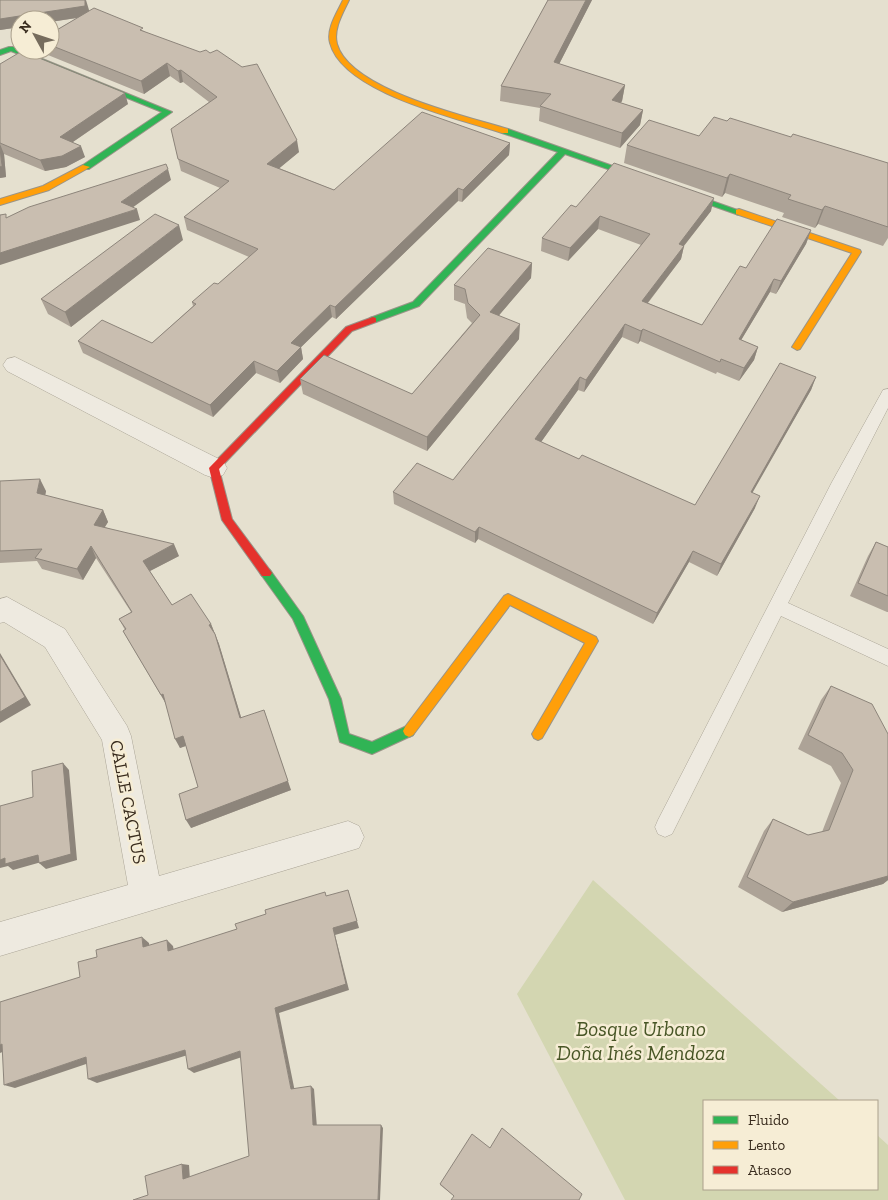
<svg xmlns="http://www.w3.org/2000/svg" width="888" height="1200" font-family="'Zilla Slab',serif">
	<rect width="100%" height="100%" fill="#e5e0cf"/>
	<path fill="#d3d6b1" d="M593 880 840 1101H704V1189H877V1135L888 1145V1200H625L517 994Z"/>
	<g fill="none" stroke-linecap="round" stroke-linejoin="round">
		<g stroke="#aba597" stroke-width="1">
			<path id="lane" d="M888 389V408L788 603 888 649V666L781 616 672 834 665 837 658 834 655 827 658 820 832 482 883 390Z"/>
		</g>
		<g stroke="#aba597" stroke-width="1">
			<path id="street" d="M15 357 223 461 227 468 223 475 214 478 205 475 7 371 3 365 7 359Z
				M7 597 65 629 127 726 131 736 159 876 348 821 359 826 364 837 359 848 0 956V922L128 885 102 740 45 647 4 622 0 623V599Z"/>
		</g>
		<g stroke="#9a9488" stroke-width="2">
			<path id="fast" d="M9 47H13L172 112 89 169H83V165L162 112 11 51 0 55V50Z
				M502 129H508L743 212 739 215 736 214 565 154 419 306 376 322H370V318L413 302 558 152 502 133Z
				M266 568 270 570 303 616 341 699 349 734 372 742 409 725 413 727 415 731 413 735 372 754 340 742 329 699 293 619 260 573 262 570Z"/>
		</g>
		<g stroke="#9a9488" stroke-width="2">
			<path id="slow" d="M343 0H349C343 13 333 29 337 44 350 90 466 116 508 129V133H502C458 118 343 93 330 43 326 29 337 13 343 0Z
				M83 165 90 167 49 190 0 205V199L43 186Z
				M739 209 860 250 861 252 800 349 797 350 792 347 852 253 736 214V210Z
				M508 594 596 637 598 641 542 738 538 740 534 738 532 734 585 643 510 605 413 735 409 737 405 735 403 731 405 727 504 596Z"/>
		</g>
		<g stroke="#9a9488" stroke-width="2">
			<path id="jam" d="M373 317 376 318V322L352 331 219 469 232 519 272 573 270 576H262L222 520 209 468 346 327Z"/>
		</g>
		<use href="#lane" fill="#eeeae0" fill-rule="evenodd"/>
		<use href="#street" fill="#eeeae0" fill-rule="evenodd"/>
		<use href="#fast" fill="#30b455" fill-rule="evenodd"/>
		<use href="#slow" fill="#ff9f0a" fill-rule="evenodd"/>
		<use href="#jam" fill="#e5322d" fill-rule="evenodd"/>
	</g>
	<path fill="#ada397" d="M0 0 89 11 144 31 299 152 279 168 334 190 510 143 509 155 462 202 458 201 336 319 332 317 301 347 303 359 280 383 256 373 213 417 83 353 78 341 152 343 193 306 192 302 218 284 249 257 187 230 184 217 220 188 181 171 171 129 209 102 183 82 180 83 170 76 144 94 43 53 42 50H50V34L77 18 50 22V20H20V27L0 30Z
		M548 0H592L559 64 625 85 622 101 621 103 643 110 640 125 620 148 539 121 540 108 500 101 501 86Z
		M0 64 128 104 73 142 85 157 66 167 45 171 4 154 6 177 0 178Z
		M727 121 888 163V238L883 246 818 224 815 228 782 217 784 213 725 193 722 197 624 163 627 145 699 136Z
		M576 207 711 211 684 246 681 259 648 303 702 325 746 268 811 230 806 244 776 294 770 292 741 340 758 347 754 360 739 381 717 372 716 374 640 341 638 344 622 337 584 392 578 390 541 442 579 459 695 505 816 377 811 390 752 492 755 508 717 576 689 562 653 624 478 539 475 543 394 504 393 492 453 480 641 245 598 229 568 261 541 251 542 238Z
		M183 240 71 327 48 314 41 299Z
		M532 263 531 278 499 315 519 339 427 451 303 394 300 379 412 394 472 323 467 318 465 304 454 300V285Z
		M0 481 46 491 45 496 103 510 108 522 105 527 179 556 150 571 172 605 211 624 219 644 241 717 291 790 191 828 198 787 186 746 180 748 166 704 123 631 125 630 119 619 131 612 96 558 83 580 42 569 37 561 0 563Z
		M876 542 888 547V612H887L850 596 868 556Z
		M831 686 888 734V880L883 884 782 912 738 887 764 831 773 819 808 835 822 832 841 783 831 766 798 749 821 700Z
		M490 1148 582 1194 454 1196 440 1185V1184Z"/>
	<path fill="#8d857b" d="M86 0 89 10V16L50 22V20H20V27L0 30V19Z
		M586 0H592L552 78 554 62Z
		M167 63 170 76 144 94 141 81Z
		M181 70 183 82 180 83 178 71Z
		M625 85 622 101 609 115 612 100Z
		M125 93 128 104 64 148 60 137Z
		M643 110 640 125 620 148 622 133Z
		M297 140 299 152 270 176 267 164Z
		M510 143 509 155 462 202 463 190Z
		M0 144 4 154 6 177 0 178Z
		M81 146 85 157 66 167 45 171 40 160Z
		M168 169 171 180 125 213 137 209 140 220 0 265V253L121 202Z
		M730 174 725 193 722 197 727 178Z
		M458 188V201L336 319 335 307Z
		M714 198 711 211 675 257 679 244Z
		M825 206 818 224 815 228 822 210Z
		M600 216 598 229 568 261 570 248Z
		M179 225 183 240 71 327 65 312Z
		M811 230 806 244 776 294 781 281Z
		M684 246 681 259 639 314 642 301Z
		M532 263 531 278 489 327 490 312Z
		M774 279 770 292 734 352 739 339Z
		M330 305 332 317 293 355 291 343Z
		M520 324 519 339 427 451V437Z
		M625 324 622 337 584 392 586 380Z
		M643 329 640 341 638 344 641 331Z
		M301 347 303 359 280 383 277 371Z
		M758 347 754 360 739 381 744 368Z
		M254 361 256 373 213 417 210 405Z
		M580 377 578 390 534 452 535 439Z
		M816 377 811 390 746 504 751 492Z
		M40 479 46 491 43 505 37 493Z
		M760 496 755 508 717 576 721 564Z
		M103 510 108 522 99 536 94 525Z
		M479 527 478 539 475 543V532Z
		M174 544 179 556 148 572 143 561Z
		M91 546 96 558 83 580 77 569Z
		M693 551 689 562 653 624 657 613Z
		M211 624 215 634 209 625Z
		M215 634 219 644 244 727 240 718Z
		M0 653 31 705 0 723Z
		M163 694 166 704 161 695Z
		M264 710 291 790 191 828 186 820Z
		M183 736 188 745 180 748 175 739Z
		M63 763 69 770 77 860 46 869 39 863Z
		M38 855 45 861 13 870 8 866 0 868V860L5 858Z
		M888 876V880L883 884 782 912 793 902Z
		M348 890 359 928 335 935 349 990 279 1013 295 1092 291 1089 275 1008 333 928Z
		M142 937 149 943 150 953 143 947Z
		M167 940 173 946 175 957 168 951Z
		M2 1044 12 1048 0 1053V1045Z
		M185 1050 191 1054 97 1083 88 1079Z
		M240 1051 245 1056 194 1073 188 1069Z
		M86 1057 95 1061 15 1088 4 1085Z
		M311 1086 314 1089 317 1128 313 1125Z
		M381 1125 383 1128 380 1200H378Z
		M182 1164 189 1165 190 1180 183 1179Z"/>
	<path fill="#c9beb0" stroke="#8d857b" d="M0 0H85V6L0 19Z
		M548 0H586L554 62 625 85 612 100 643 110 622 133 540 106 551 94 501 86Z
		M94 8 143 28 140 30 200 52 206 50 210 53 217 50 242 67 257 64 297 140 267 164 334 190 422 112 510 143 463 190 458 188 335 307 330 305 291 343 301 347 277 371 254 361 210 405 78 341 102 320 152 343 196 304 192 302 214 283 218 284 258 249 184 217 229 181 178 159 171 129 217 97 181 70 178 71 167 63 141 81 50 45V34Z
		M22 51 125 93 60 137 81 146 62 156 40 160 0 143V64Z
		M714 117 727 121 730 118 791 137 793 134 888 163V227L825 206 822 210 788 199 791 195 730 174 727 178 627 145 649 120 699 136Z
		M0 148 2 166 0 167Z
		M614 163 714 198 679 244 684 246 642 301 702 325 740 266 746 268 777 219 811 230 781 281 774 279 739 339 758 347 744 368 721 359 720 362 643 329 641 331 625 324 586 380 580 377 535 439 579 459 582 455 695 505 780 363 816 377 751 492 760 496 721 564 693 551 657 613 479 527 475 532 393 492 417 463 453 480 650 234 600 216 570 248 542 238 571 205 576 207Z
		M166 164 168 169 121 202 137 209 0 253V215L6 214V218L29 207Z
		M155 214 179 225 65 312 41 299Z
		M488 248 532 263 490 312 520 324 427 437 300 379 324 355 412 394 480 315 468 303 465 289 454 285Z
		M40 479 37 493 103 510 94 525 174 544 143 561 172 605 191 594 211 624 209 625 215 634 240 718 264 710 288 781 186 820 179 794 198 787 183 736 175 739 163 694 161 695 123 631 126 629 119 619 132 612 91 546 77 569 35 558 42 549 0 551V481Z
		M876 542 888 547V596L858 583Z
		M0 655 25 697 0 712Z
		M831 686 872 704 888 734V876L793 902 747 877 773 819 808 835 829 830 853 770 842 753 808 735Z
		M63 763 71 854 39 863 38 855 5 864V858L0 860V806L33 797 32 771Z
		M348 890 357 921 333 928 346 984 275 1008 291 1089 311 1086 313 1125H381L378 1200H133L148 1195 145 1176 182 1164 183 1179 249 1156 240 1051 188 1069 185 1050 88 1079 86 1057 4 1085 2 1044 0 1045V1002L80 977 78 962 97 957 96 950 142 937 143 947 167 940 168 951 237 929 235 924 266 914 265 910 325 892 326 896Z
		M502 1128 582 1194 579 1200H451L454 1196 440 1184 472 1134 490 1148Z"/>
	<g text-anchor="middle" stroke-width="5" stroke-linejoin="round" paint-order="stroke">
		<g font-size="18" fill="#3a2d1f" stroke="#f6edd5">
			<text transform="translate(128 802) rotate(79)" y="6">CALLE CACTUS</text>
		</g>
		<g font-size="21" font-style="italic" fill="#485626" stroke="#f6edd5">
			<text x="641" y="1036">Bosque Urbano<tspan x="641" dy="24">Doña Inés Mendoza</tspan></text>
		</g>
	</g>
	<rect x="703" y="1100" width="175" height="90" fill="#f6edd5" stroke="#aba08c"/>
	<rect x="713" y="1116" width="25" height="8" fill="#30b455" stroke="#aba08c"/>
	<text x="748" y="1125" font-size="15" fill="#3a2d1f">Fluido</text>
	<rect x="713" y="1141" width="25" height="8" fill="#ff9f0a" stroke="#aba08c"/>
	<text x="748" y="1150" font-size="15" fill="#3a2d1f">Lento</text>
	<rect x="713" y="1166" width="25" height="8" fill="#e5322d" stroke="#aba08c"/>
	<text x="748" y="1175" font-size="15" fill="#3a2d1f">Atasco</text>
	<g transform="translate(35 35) rotate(310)"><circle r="24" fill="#f6edd5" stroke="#aba08c"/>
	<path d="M0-4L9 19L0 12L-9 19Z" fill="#766c5d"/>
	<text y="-8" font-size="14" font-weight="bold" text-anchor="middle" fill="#3a2d1f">N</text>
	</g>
</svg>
